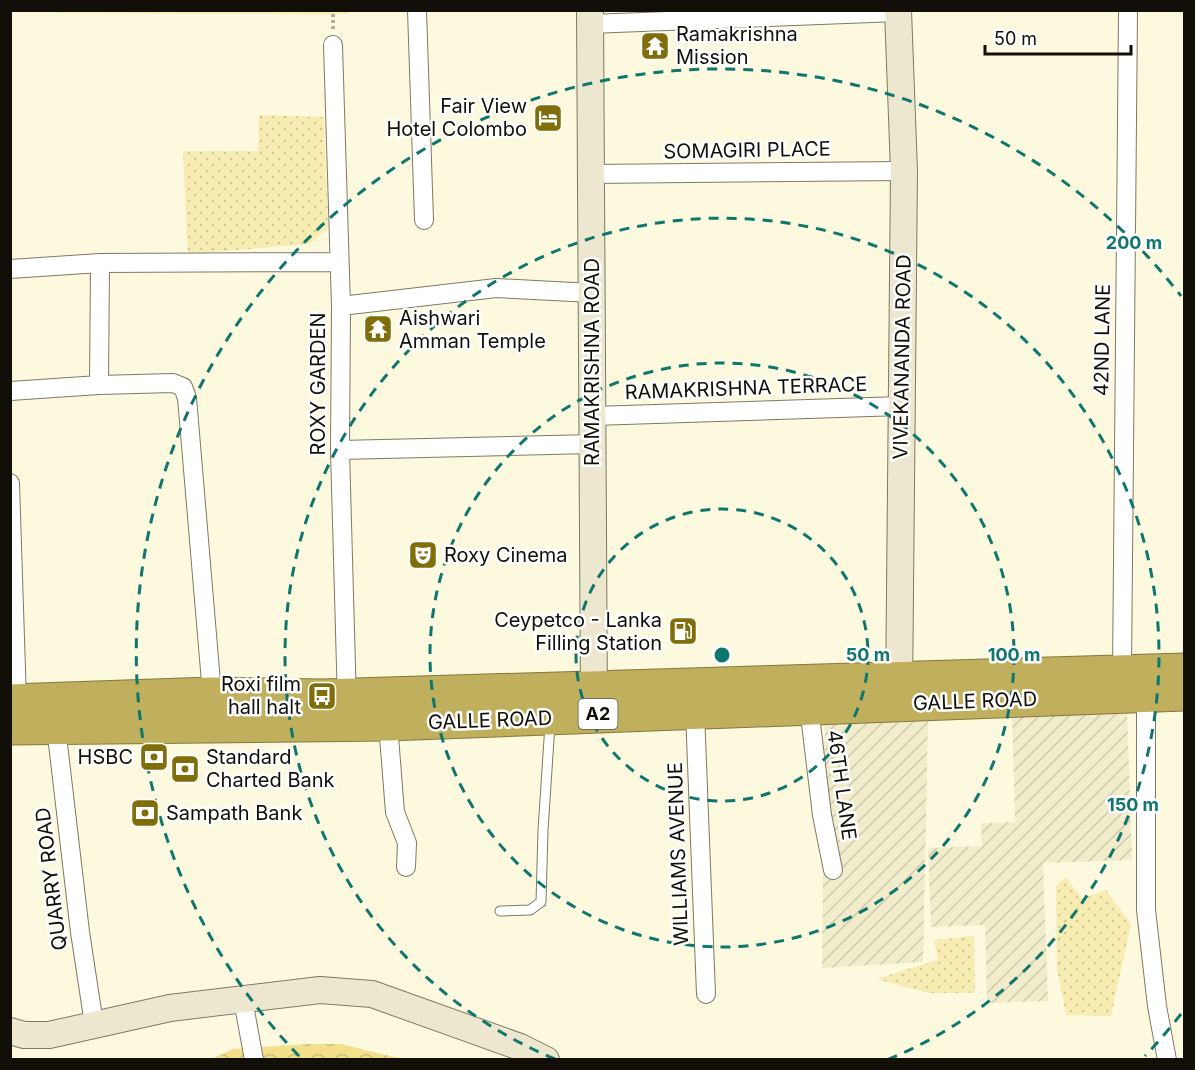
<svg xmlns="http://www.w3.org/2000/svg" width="1195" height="1070" font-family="Inter,sans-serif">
	<defs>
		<pattern id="industrial-furrows" width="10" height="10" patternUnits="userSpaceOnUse" patternTransform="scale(1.5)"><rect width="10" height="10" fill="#f1eccb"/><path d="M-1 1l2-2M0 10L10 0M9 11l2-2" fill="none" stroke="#cec9ad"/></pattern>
		<pattern id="grass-dots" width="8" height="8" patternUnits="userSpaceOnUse" patternTransform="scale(1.5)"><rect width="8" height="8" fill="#f7ecb1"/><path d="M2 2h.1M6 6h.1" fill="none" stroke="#d3c997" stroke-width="1.8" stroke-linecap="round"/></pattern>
		<pattern id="water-waves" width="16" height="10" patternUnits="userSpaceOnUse" patternTransform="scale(1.5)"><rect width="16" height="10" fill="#f2e08b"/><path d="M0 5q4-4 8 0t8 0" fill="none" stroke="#cebf76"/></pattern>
	</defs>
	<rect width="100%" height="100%" fill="#fdf9df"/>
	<path fill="url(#industrial-furrows)" d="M1127 710 1132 860 1043 863 1048 1001 987 1003 985 925 931 927 928 848 982 846 981 823 1015 822 1012 714Z
		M825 720 928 721 923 962 822 968Z"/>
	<path fill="url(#grass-dots)" d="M259 115 324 117 328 227 310 244 188 254 183 151H258Z
		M1066 877 1082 899 1106 890 1131 924 1111 1016 1066 1015 1057 969 1056 886Z
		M974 936 975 993H929L876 979 938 960 934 940Z"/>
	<path fill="#f7ecb1" d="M348 11V14H333L56 13V11Z"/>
	<path fill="url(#water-waves)" d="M309 1044H341L402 1059 210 1060 233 1049Z"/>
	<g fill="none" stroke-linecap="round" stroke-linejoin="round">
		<g stroke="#7f7a64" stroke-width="11">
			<path id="lane" d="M500 911 530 910 541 902 543 830 550 724"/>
		</g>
		<g stroke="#7f7a64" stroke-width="20">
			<path id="street" d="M417 10 424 220
				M590 24 898 12
				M333 45 341 306 340 450 347 703
				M591 174 904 171
				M10 269 100 263 339 262
				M341 306 496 288 592 293
				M99 385 173 383 183 387 187 398 212 694
				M10 391 99 385 100 263
				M593 416 901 406
				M340 450 593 444
				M10 483 17 701
				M1122 671 1128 10
				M1146 694V910L1157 1006 1167 1060
				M809 707 822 815 833 870
				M695 712 706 994
				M388 724 395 812 407 843 406 867
				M56 727 80 932 94 1024
				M243 1000 254 1060"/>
		</g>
		<g stroke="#7f7a64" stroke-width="28">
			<path id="secondary" d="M590 10 594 706
				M898 10 904 171 899 697
				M10 1031 24 1035H49L170 1008 320 990 372 994 520 1047 546 1060"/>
		</g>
		<g stroke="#83783f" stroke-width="35">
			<path id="highway" d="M10 701 212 694 322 696 1184 670
				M10 728 388 724 1184 694"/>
		</g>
		<path stroke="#b1ad99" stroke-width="4" stroke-dasharray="3 3" stroke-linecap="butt" d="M333 14V29"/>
		<use href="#lane" stroke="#fff" stroke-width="9"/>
		<use href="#street" stroke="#fff" stroke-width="18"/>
		<use href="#secondary" stroke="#ece7ce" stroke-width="26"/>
		<use href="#highway" stroke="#c0b05d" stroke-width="33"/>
	</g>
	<g fill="none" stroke="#0f766e" stroke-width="3" stroke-dasharray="10 8">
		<circle cx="722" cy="655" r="146"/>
		<circle cx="722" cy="655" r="292"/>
		<path d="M555 1059A437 437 0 1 1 889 1059"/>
		<path d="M1181 1014A583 583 0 0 1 1145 1056M299 1056A583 583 0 1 1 1181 296"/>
	</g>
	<defs>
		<g id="temple-square" transform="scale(1.5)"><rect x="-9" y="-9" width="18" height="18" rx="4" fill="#7f6e0a" stroke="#fff"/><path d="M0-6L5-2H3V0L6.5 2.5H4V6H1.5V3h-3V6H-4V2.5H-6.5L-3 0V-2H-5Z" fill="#fff"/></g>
		<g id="hotel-square" transform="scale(1.5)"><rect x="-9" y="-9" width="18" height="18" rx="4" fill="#7f6e0a" stroke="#fff"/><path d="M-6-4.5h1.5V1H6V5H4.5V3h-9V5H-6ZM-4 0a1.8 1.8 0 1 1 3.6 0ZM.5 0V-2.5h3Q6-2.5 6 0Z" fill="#fff"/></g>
		<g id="theatre-square" transform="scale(1.5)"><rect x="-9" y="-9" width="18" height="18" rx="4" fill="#7f6e0a" stroke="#fff"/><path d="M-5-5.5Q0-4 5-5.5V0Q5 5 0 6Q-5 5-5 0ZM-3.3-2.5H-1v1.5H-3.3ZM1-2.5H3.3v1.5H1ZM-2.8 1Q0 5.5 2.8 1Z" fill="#fff"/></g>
		<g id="fuel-square" transform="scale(1.5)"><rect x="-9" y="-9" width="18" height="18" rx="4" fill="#7f6e0a" stroke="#fff"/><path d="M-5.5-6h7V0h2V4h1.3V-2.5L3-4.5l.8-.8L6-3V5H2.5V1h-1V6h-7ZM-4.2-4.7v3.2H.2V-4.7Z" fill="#fff"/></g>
		<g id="bus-square" transform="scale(1.5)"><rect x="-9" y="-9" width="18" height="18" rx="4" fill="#7f6e0a" stroke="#fff"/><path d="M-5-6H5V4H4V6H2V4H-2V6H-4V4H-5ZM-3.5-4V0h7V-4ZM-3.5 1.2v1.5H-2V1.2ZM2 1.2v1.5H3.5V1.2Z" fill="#fff"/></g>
		<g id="bank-square" transform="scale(1.5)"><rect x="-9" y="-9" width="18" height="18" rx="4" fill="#7f6e0a" stroke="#fff"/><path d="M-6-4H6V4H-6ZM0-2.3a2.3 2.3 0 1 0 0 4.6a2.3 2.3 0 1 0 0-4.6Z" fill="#fff"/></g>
	</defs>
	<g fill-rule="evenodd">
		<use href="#temple-square" x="655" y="46"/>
		<use href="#hotel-square" x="548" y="118"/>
		<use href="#temple-square" x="378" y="329"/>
		<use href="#theatre-square" x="423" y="555"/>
		<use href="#fuel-square" x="683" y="631"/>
		<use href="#bus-square" x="322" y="696"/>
		<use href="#bank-square" x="154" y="757"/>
		<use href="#bank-square" x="185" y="769"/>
		<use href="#bank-square" x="145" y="813"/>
	</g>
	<g text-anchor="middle" stroke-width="5" stroke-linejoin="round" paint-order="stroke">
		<rect fill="#fff" stroke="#585751" stroke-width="1.5" x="578.5" y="699" width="39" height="30" rx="4.5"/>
		<g font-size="18" font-weight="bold" fill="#110f07">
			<text x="598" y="720">A2</text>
		</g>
		<g font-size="20" fill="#110f07" stroke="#fff" text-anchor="start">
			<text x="676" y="41">Ramakrishna<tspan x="676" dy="23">Mission</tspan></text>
			<text x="527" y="113" text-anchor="end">Fair View<tspan x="527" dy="23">Hotel Colombo</tspan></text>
			<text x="399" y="325">Aishwari<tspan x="399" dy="23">Amman Temple</tspan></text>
			<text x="444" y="562">Roxy Cinema</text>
			<text x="662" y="627" text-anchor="end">Ceypetco - Lanka<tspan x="662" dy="23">Filling Station</tspan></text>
			<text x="301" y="691" text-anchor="end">Roxi film<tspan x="301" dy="23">hall halt</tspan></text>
			<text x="133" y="764" text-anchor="end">HSBC</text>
			<text x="206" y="764">Standard<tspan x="206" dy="23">Charted Bank</tspan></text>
			<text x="166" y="820">Sampath Bank</text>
		</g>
		<g font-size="20" fill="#110f07" stroke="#fff">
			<text transform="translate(747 150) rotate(-1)" y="7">SOMAGIRI PLACE</text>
			<text transform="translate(1102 340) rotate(-89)" y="7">42ND LANE</text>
			<text transform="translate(902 357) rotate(-89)" y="7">VIVEKANANDA ROAD</text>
			<text transform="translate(592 362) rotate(-90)" y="7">RAMAKRISHNA ROAD</text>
			<text transform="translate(318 384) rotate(-90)" y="7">ROXY GARDEN</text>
			<text transform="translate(746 388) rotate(-2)" y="7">RAMAKRISHNA TERRACE</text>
			<text transform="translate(975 701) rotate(-2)" y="7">GALLE ROAD</text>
			<text transform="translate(490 720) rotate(-2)" y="7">GALLE ROAD</text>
			<text transform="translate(842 785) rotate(82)" y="7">46TH LANE</text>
			<text transform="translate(678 854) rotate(-92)" y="7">WILLIAMS AVENUE</text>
			<text transform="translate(51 879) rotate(-97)" y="7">QUARRY ROAD</text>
		</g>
	</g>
	<circle cx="722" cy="655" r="9" fill="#0f766e" stroke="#fff" stroke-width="3"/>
	<g font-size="18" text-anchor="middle" font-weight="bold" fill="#0f766e" stroke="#fff" stroke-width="5" stroke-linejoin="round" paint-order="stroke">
		<text x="1134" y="249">200 m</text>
		<text x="868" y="661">50 m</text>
		<text x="1014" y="661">100 m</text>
		<text x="1133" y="811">150 m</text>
	</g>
	<rect width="1195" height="1070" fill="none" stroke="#110f07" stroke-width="24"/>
	<path d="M985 45v9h146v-9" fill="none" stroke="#110f07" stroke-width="3"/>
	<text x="994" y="45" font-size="18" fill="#110f07" stroke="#ffffff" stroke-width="4.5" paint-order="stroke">50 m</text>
</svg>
